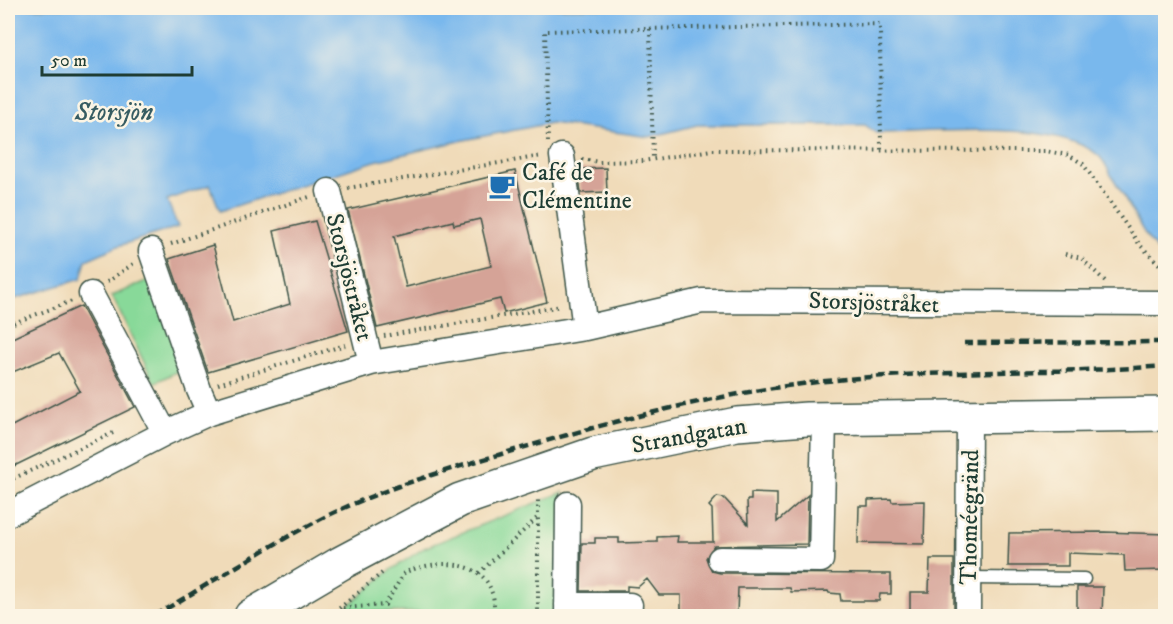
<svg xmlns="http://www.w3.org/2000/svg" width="1173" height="624" font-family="'IM FELL DW Pica',serif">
	<rect width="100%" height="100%" fill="#fcf5e5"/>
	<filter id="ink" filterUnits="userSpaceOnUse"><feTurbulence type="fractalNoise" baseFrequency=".0167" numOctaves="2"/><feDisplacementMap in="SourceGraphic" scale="12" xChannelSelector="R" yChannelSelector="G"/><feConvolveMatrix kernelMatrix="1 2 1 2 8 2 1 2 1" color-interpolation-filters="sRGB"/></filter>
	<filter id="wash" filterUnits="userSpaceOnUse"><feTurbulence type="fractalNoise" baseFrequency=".008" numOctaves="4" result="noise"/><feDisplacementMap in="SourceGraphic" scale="24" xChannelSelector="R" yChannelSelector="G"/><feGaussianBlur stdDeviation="1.35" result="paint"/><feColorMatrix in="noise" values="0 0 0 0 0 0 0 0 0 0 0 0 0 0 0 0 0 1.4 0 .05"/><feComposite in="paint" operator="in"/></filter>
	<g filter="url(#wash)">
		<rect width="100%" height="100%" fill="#f0dbb9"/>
		<path fill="#88d999" stroke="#548b66" stroke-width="1.5" d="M154 278 184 368 154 383 112 296Z
			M563 492 561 616H509L508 613 367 612 364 616H336L388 572 424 548Z"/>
		<path fill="#79b8ed" stroke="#4c7a90" stroke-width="1.5" d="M8 8H1165V259C1141 236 1130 203 1111 175 1108 169 1104 161 1099 156 1056 118 932 133 876 133L865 125H697L649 137 551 123 464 140 375 161 220 211 210 185 167 200 178 227 118 246 86 260 81 279 8 301Z"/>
		<g id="blocks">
			<path fill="#d5a397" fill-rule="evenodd" d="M606 168 607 192 581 193 578 169Z
				M515 171 547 302 504 313 500 299 377 328 348 210ZM480 219 491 266 406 287 394 236 453 221 454 225Z
				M315 221 348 331 208 372 169 259 213 245 233 322 290 304 274 231Z
				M81 306 135 407 8 469V428L80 391 59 353 8 374V340Z
				M751 493 777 494V522L808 495 807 544 714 546 706 558 712 571 720 573 891 574V594H880L879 601H841L840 594 829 593 828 591 791 592 790 588H738L737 613 702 612V616H681V595H659L647 579 638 587 627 586V591H581L582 543H595V538H619V543L657 542V537L678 536 677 542H713L712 509 709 506 717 497 724 498 748 524 747 500H751Z
				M891 499 892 502 925 501 924 544 858 543 859 506H868V500Z
				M1104 532 1166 534V570L1125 571 1124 555 1068 553V566H1008L1009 533Z
				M930 559H954V616H910V592H929Z
				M1077 587H1103L1102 616H1077Z"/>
		</g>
	</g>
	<g filter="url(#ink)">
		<use href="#blocks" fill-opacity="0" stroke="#3e5548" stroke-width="1.5"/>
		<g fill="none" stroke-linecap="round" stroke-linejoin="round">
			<g stroke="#3e5548" stroke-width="15">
				<path id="lane" d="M968 578 1084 579"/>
			</g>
			<g stroke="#3e5548" stroke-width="27">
				<path id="street" d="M562 156 585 328
					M329 191 371 363
					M151 251 199 390 209 413
					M91 294 165 433
					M8 514 165 433 209 413 371 363 585 328 702 301 1166 303
					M720 559 821 560 824 419
					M567 605H630
					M567 616 568 504
					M968 616 969 417"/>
			</g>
			<g stroke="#3e5548" stroke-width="36">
				<path id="secondary" d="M251 616 341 563 460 500 593 454 737 424 807 419 1166 414"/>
			</g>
			<path stroke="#3e5548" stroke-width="4" stroke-dasharray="1.5 4.5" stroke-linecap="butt" d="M650 29 653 160
				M548 142 545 31 880 24 881 151
				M582 159 599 162 643 161 712 150 1045 151 1069 155 1083 164 1140 245 1166 271
				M348 188 542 156
				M171 244 309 197
				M1065 254 1081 258 1105 281
				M107 282 133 264
				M8 325 72 301
				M384 336 561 306
				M218 384 345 345
				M8 481 113 433
				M479 573 538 517
				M343 608 385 605 404 573C431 560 482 557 492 593 495 600 493 609 496 616
				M330 616 382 573
				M538 616V500"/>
			<use href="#lane" stroke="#fff" stroke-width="12"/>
			<use href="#street" stroke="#fff" stroke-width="24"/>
			<use href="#secondary" stroke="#fff" stroke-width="33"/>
			<path stroke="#1f3d34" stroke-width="4.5" stroke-dasharray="9 4.5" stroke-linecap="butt" d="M964 343 1166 342
				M154 616C209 584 263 549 319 520 381 488 448 470 515 450 621 419 725 391 836 380 945 369 1056 374 1166 366"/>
		</g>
	</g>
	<defs>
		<g id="cafe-bare" transform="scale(2.07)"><path d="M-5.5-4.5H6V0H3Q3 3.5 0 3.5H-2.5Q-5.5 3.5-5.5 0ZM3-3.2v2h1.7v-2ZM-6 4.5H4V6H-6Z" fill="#1f6fb2" stroke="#fcf5e5" stroke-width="2.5" paint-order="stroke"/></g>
	</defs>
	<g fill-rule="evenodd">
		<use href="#cafe-bare" x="502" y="186"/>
	</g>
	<g text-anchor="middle" stroke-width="5" stroke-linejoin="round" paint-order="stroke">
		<g font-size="24" fill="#1f3d34" stroke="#fcf5e5" text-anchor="start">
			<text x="522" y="180">Café de<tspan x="522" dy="28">Clémentine</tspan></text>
		</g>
		<g font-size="24" fill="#1f3d34" stroke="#fcf5e5">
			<text transform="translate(350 277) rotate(76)" y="8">Storsjöstråket</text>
			<text transform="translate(874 302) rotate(2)" y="8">Storsjöstråket</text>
			<text transform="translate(689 435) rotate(-10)" y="8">Strandgatan</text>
			<text transform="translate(969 517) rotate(-89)" y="8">Thoméegränd</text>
		</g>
		<g font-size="26" font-style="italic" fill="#365c62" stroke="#fcf5e5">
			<text x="114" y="120">Storsjön</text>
		</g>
	</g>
	<rect width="1173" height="624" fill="none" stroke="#fcf5e5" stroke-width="30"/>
	<path d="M42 66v9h150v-9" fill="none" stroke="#1f3d34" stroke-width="3"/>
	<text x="51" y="66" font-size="18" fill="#1f3d34" stroke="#fcf5e5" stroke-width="4.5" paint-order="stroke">50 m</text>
</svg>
